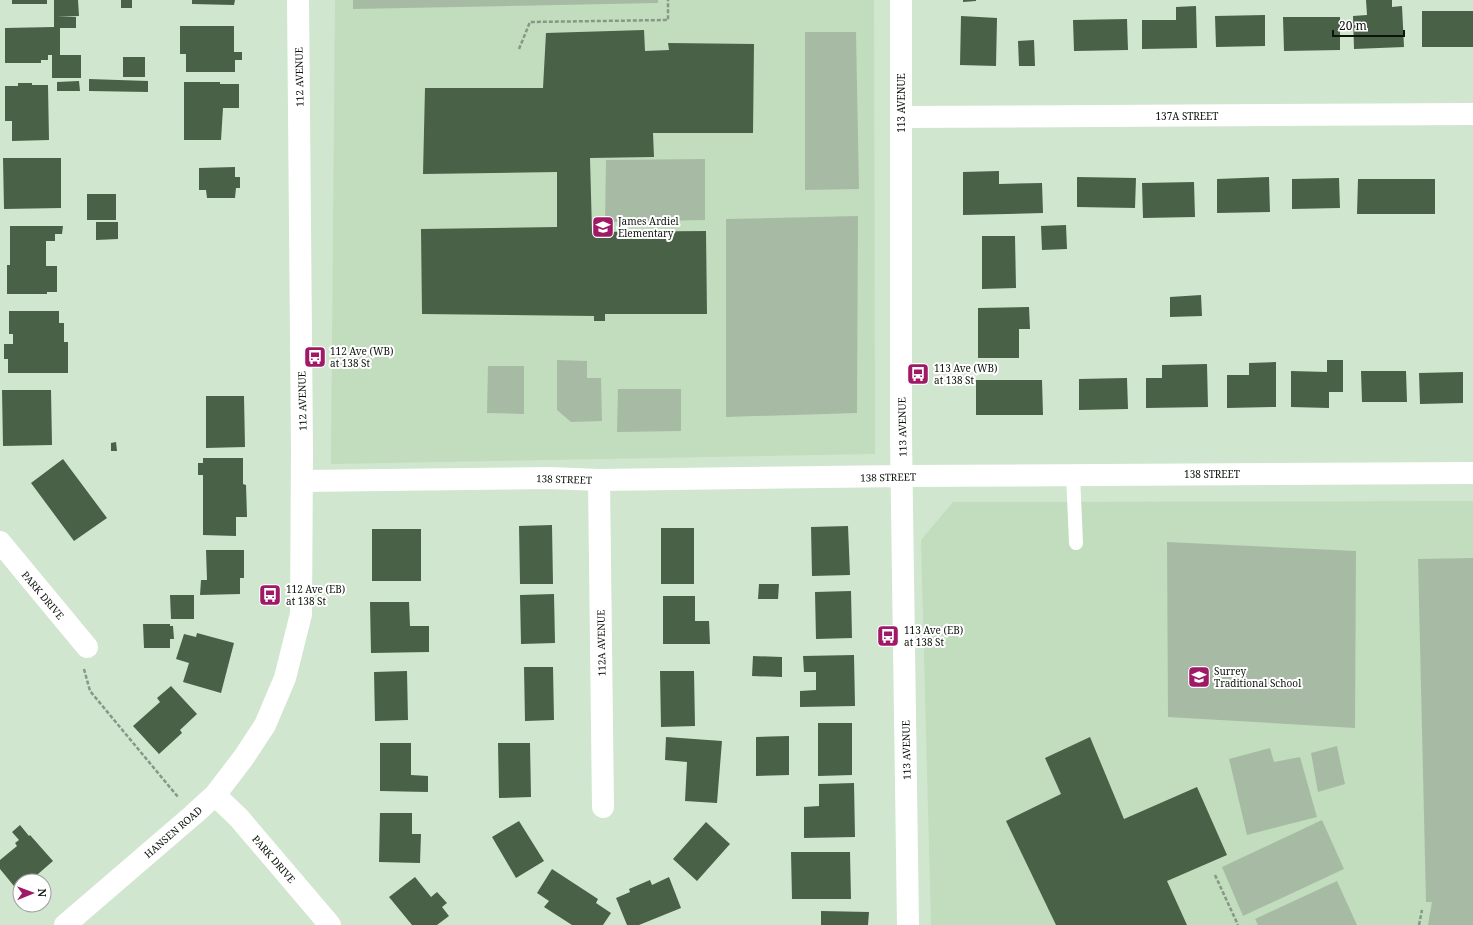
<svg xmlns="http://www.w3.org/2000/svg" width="1473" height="925" font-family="'Noto Serif',serif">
	<rect width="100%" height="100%" fill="#d1e6ce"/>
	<path fill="#c2dcbe" d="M335 0H874L875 454 331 464Z
		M1473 501V925H931L921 540 953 502Z"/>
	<path fill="#a7bba4" d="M353 0H658V3L353 9Z
		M805 32H856L859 189 805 190Z
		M705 159V220L605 222 606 160Z
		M858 216 857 413 726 417V219Z
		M557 360 587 361V378H601L602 421 571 422 557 410Z
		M488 366H524V414L487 413Z
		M618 389H681V431L617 432Z
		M1167 542 1356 551 1355 728 1168 717Z
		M1473 558V925H1428L1432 902H1426L1418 559Z
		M1337 746 1345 784 1318 792 1311 753Z
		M1270 748 1274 762 1300 757 1317 817 1247 835 1229 759Z
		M1322 820 1344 869 1243 916 1222 867Z
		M1337 881 1357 925H1258L1255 919Z"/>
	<path fill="#496146" d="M12 0H47V4H12Z
		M54 0H78L79 16 57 17H76V28H60V55H81V78H52V55H48V60H41V63H5V28L54 27Z
		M121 0H132V8H121Z
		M192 0H235L234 5 192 4Z
		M963 0H976V1L963 2Z
		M1366 0H1392V7L1402 6 1404 47 1354 49 1353 16 1367 15Z
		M1196 6 1197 48 1142 49V20H1176V7Z
		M1422 11H1473V47H1422Z
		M1265 15V46L1216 47 1215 16Z
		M961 16 997 18 996 66 960 65Z
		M1283 17H1340V50L1284 51Z
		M1127 19 1128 50 1074 51 1073 20Z
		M180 26H234V52H242V60H235V72H186V54H180Z
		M644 30 645 51 669 50 668 43 754 44 753 133H653L654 157 590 158 592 232 706 231 707 314H605V321H594V316L422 314 421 229 557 227V172L423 174 425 88H543L546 33Z
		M1034 40 1035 66H1019L1018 41Z
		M123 57H145V77H123Z
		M89 79 148 81V92L89 91Z
		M79 81 80 91H57V82Z
		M184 82H220V84H239V108H223L221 140H184Z
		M18 83H32V85H48L49 140 12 141V121H5V86H18Z
		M3 158H61V208L4 209Z
		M235 167V177H240V188H236L235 198H207L206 190H199V168Z
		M999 171V184L1042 183 1043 213 963 215V172Z
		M1077 177 1136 178 1135 208 1077 207Z
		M1269 177 1270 212 1217 213V179Z
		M1339 178 1340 208 1292 209V179Z
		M1358 179H1435V214H1357Z
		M1194 182 1195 217 1143 218 1142 183Z
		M87 194H116V220H87Z
		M96 222H118V239L96 240Z
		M1066 225 1067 249 1042 250 1041 226Z
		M10 226H63L62 234H55V241H46V266H57V292H47V294H7V265H10Z
		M982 236H1015L1016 288 982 289Z
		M1201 295 1202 316 1170 317V297Z
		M1029 307 1030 329H1019V358H978V308Z
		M9 311H59V323H64V342H68V373H8V359H4V344H13V334H9Z
		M1327 360H1343V392H1329V408L1291 407V371L1327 372Z
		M1276 362V407L1227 408V375H1249V363Z
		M1207 364 1208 407 1146 408V378H1162V365Z
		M1361 371H1406L1407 402H1362Z
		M1463 372V403L1420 404 1419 373Z
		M1127 378 1128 409 1079 410V379Z
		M976 380H1042L1043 415H976Z
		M2 390H51L52 445 3 446Z
		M206 396H244L245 447 206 448Z
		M116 442 117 451H111V443Z
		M203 458H243V484L246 485 247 517H236V536L203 535V475H198V463H203Z
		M63 459 107 518 74 541 31 483Z
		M552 525 553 584H520L519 526Z
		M848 526 850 575 812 576 811 527Z
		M661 528H694V584H661Z
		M372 529H421V581H372Z
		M206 550H244V578H240V594L200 595 201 580H207Z
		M759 584H779L778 599H758Z
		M851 591 852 638 816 639 815 592Z
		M554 594 555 643 521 644 520 595Z
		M170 595H194V619H171Z
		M663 596H695V621H709L710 644H663Z
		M370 602H409L410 626H429V652L371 653Z
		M143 624H170V626H173L174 639H170V648H144Z
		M197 633 234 643 221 693 183 682 189 663 176 659 184 634 196 637Z
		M854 655 855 706 800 707V691L816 690V672H804L803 656Z
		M753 656 782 657V677L752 676Z
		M524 667H553L554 720 525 721Z
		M407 671 408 720 375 721 374 672Z
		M660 671H694L695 726 661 727Z
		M171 686 197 714 180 730 182 733 159 754 133 726 160 702 157 698Z
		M818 723H852V775L818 776Z
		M789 736V775L756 776V737Z
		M666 737 722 741 717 803 685 801 687 762 665 760Z
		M1090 737 1124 819 1197 787 1227 855 1167 881 1187 925H1056L1006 821 1061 794 1045 758Z
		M380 743H411V775L428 776V792L380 791Z
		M498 743H530L531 797 499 798Z
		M854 783 855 837 804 838V807L819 806V784Z
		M380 813H412V834H421L420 863 379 862Z
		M519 821 544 861 516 878 492 837Z
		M706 822 730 844 697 881 673 859Z
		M20 825 29 836 30 835 53 861 30 881H20V889L18 891 0 869V860L17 846 15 843 19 840 12 832Z
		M791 852H850L851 899H792Z
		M552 869 598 899 596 903 611 913 603 925H572L544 907 549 901 537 893Z
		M415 877 431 897 437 892 447 903 442 907 449 916 437 925H412L389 897Z
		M669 877 681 908 639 925H627L616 898 630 892 629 889 650 880 652 885Z
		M821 911 869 912 868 925H821Z"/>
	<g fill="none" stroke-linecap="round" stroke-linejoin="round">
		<path stroke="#879785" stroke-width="2.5" stroke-dasharray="4 2" stroke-linecap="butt" d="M519 49 530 22 668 20V0
			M84 669 90 691 178 797
			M1215 875 1238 925
			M1419 925 1422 910"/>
		<path stroke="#fff" stroke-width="14" d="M1073 475 1076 543"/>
		<path stroke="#fff" stroke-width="22" d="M901 0V437L908 925
			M901 117 1473 114
			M599 480 603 807
			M302 481 550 478 599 480 902 476 1473 473
			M0 542 87 647
			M215 795 239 818 330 925"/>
		<path stroke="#fff" stroke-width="22" d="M65 925 193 815 215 795 244 757 265 725 285 678 301 614 302 451 298 0"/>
	</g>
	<defs>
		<g id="school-square" transform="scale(1.15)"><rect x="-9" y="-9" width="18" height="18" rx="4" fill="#a01967" stroke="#fff"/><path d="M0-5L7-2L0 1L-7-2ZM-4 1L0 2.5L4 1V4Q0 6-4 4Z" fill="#fff"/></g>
		<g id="bus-square" transform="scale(1.15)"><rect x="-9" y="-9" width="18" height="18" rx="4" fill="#a01967" stroke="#fff"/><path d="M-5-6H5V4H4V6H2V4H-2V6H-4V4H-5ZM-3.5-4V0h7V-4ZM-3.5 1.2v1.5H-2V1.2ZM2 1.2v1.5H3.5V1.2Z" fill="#fff"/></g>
	</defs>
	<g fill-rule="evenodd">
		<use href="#school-square" x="603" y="227"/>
		<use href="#bus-square" x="315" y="357"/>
		<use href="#bus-square" x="918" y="374"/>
		<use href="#bus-square" x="270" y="595"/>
		<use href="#bus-square" x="888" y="636"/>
		<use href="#school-square" x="1199" y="677"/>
	</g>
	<g text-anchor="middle" stroke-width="4" stroke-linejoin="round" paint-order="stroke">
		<g font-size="10" fill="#0d140c" stroke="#fff">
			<text transform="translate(299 77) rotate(-91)" y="4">112 AVENUE</text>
			<text transform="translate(901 103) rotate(-90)" y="4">113 AVENUE</text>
			<text x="1187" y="120">137A STREET</text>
			<text transform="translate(302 401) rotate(-91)" y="4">112 AVENUE</text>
			<text transform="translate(902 427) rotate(-91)" y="4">113 AVENUE</text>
			<text x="1212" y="478">138 STREET</text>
			<text transform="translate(888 477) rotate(-1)" y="4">138 STREET</text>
			<text transform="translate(564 479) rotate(2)" y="4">138 STREET</text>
			<text transform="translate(43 595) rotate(50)" y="4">PARK DRIVE</text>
			<text transform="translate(601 643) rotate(-91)" y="4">112A AVENUE</text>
			<text transform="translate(906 750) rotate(-91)" y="4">113 AVENUE</text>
			<text transform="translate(173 832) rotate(-41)" y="4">HANSEN ROAD</text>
			<text transform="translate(274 859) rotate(49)" y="4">PARK DRIVE</text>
		</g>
		<g font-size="10" fill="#0d140c" stroke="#fff" text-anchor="start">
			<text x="618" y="225">James Ardiel<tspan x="618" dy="12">Elementary</tspan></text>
			<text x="330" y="355">112 Ave (WB)<tspan x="330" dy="12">at 138 St</tspan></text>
			<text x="934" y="372">113 Ave (WB)<tspan x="934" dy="12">at 138 St</tspan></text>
			<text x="286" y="593">112 Ave (EB)<tspan x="286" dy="12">at 138 St</tspan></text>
			<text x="904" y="634">113 Ave (EB)<tspan x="904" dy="12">at 138 St</tspan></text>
			<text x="1214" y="675">Surrey<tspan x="1214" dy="12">Traditional School</tspan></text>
		</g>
	</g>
	<g transform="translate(32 893) rotate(89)"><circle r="19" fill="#ffffff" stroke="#9ea19e"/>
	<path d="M0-3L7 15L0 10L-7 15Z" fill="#a01967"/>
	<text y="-6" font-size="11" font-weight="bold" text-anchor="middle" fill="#0d140c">N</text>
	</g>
	<path d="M1333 30v6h71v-6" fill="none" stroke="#0d140c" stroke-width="2"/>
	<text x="1339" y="30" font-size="12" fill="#0d140c" stroke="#ffffff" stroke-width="3" paint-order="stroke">20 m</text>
</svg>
